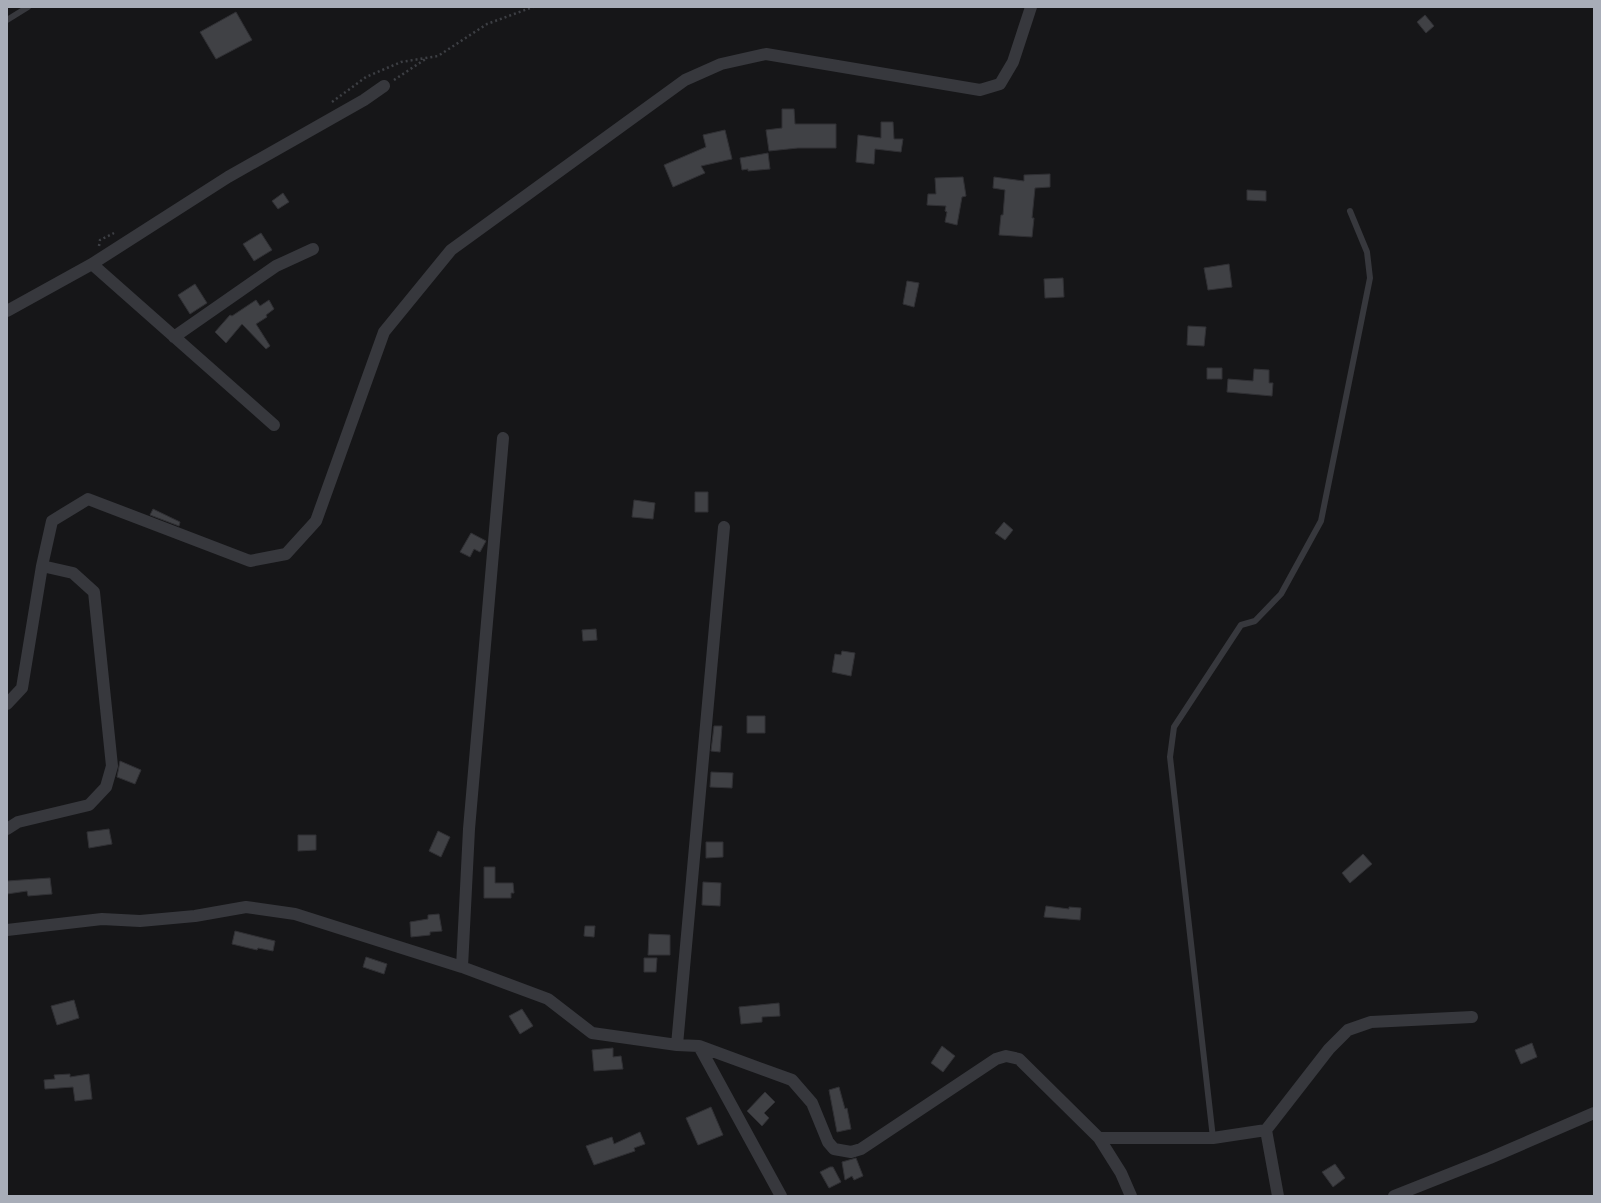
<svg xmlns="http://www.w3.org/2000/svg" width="1601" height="1203" font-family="Helvetica,sans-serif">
	<rect width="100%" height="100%" fill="#161618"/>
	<path fill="#404145" stroke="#303034" d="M236 12 252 40 216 59 200 32Z
		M1425 15 1434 26 1426 33 1417 22Z
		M782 109H794L795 124H836V148H798L769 151 766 130 782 128Z
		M881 122H893L894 139H903L901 152 875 149 874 164 856 162 858 135 881 138Z
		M725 130 732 159 701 166 705 173 673 187 664 165 706 147 703 135Z
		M768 153 770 169 748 171V169L742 170 740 158Z
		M1050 174V187L1035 188 1032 218H1034L1032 237 999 235 1001 215H1003L1005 190 993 188 994 177 1024 181V175Z
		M963 177 966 196 962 197 957 225 945 222 947 212 945 211 946 206 927 205 928 194H936L935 178Z
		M1247 190 1266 191V201L1247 200Z
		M283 193 289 202 278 209 272 201Z
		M261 233 272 250 254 261 243 244Z
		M1229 264 1232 287 1208 290 1204 268Z
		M1063 278 1064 297 1045 298 1044 279Z
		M907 281 919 283 914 307 903 304Z
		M195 284 207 303 190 314 178 295Z
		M256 300 260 306 269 300 274 309 266 315 267 317 256 324 270 346 266 349 242 324 226 343 215 332 230 315 232 316Z
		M1188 326 1206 327 1204 346 1187 345Z
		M1207 368H1222V379H1207Z
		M1254 369 1269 370V383H1273L1272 396 1227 392 1228 379 1253 381Z
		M695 492H708V512H695Z
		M634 500 655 503 653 519 632 517Z
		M153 509 180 522 179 526 150 515Z
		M1004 522 1013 530 1005 540 995 533Z
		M471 533 486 541 480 552 474 549 470 557 460 552Z
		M596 629 597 640 583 641 582 630Z
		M842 651 855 653 851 676 832 672 835 654 841 655Z
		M747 716H765V733H747Z
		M714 726H722L720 752 711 751Z
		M120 761 141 770 135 784 117 777Z
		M711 772 733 773 732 788 710 787Z
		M109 829 112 844 89 848 87 832Z
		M438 831 450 837 441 857 429 851Z
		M298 835H316V850L298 851Z
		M706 842H723V857L706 858Z
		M1363 854 1372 864 1350 883 1342 873Z
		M484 867H495V883H513L514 893H511V898H484Z
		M50 878 52 894 28 896 27 891 7 894V881Z
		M703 882 721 883 720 906 702 905Z
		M1046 906 1069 909V907L1081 908 1080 920 1044 917Z
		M439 914 442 931 430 932V935L411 937 410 922 428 919V915Z
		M585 926H595L594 937 584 936Z
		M235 931 275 941 273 951 258 948 257 950 232 944Z
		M649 934 670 935V955H648Z
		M366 957 387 964 384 974 363 967Z
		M644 958H657L656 972H644Z
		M74 1000 79 1018 57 1025 51 1006Z
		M779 1003 780 1016 762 1017V1022L741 1024 739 1007Z
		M522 1009 533 1026 520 1034 509 1016Z
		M1532 1043 1537 1057 1521 1064 1515 1050Z
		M942 1046 955 1056 943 1072 931 1063Z
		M613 1048V1057L621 1056 623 1069 594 1071 592 1050Z
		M70 1074V1077L89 1074 92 1099 75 1101 73 1087 45 1089 44 1080 55 1079 54 1075Z
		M839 1087 845 1109 847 1108 851 1129 837 1132 829 1090Z
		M765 1092 775 1102 764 1113 769 1118 762 1126 747 1111Z
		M711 1107 723 1135 698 1145 686 1118Z
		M640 1132 645 1144 634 1148 635 1151 594 1165 586 1146 612 1137 614 1144Z
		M856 1158 863 1176 854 1180 852 1176 845 1180 842 1162Z
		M1335 1164 1345 1178 1333 1187 1322 1172Z
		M830 1167H833L841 1182 829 1188 820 1172Z"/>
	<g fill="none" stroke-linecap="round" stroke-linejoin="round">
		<path stroke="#3d3f44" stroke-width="2.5" stroke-dasharray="2 3" stroke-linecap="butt" d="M394 80 427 58
			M332 102 366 77 401 62 438 56 487 24 533 7
			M99 246 100 240 114 233"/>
		<path stroke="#37383d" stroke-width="6" d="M7 20 28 7
			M1213 1138 1170 757 1174 727 1241 625 1255 621 1281 594 1321 521 1370 278 1367 252 1350 211"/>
		<path stroke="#37383d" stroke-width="12" d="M92 264 274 425
			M7 311 92 264 228 177 364 100 384 86
			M174 337 276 266 313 249
			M7 704 22 688 42 566 52 521 88 499 250 561 286 554 316 521 384 332 451 250 685 80 721 64 766 54 980 90 1000 84 1013 62 1031 7
			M7 829 18 822 89 805 106 787 112 766 94 592 73 573 42 566
			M7 930 102 919 140 921 195 916 246 907 295 914 462 967 548 999 592 1033 677 1045 699 1046 792 1080 812 1103 828 1142 834 1149 851 1152 861 1149 996 1059 1006 1056 1019 1059 1099 1138 1121 1173 1131 1196
			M462 967 469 829 503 438
			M677 1045 724 527
			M699 1046 781 1196
			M1266 1130 1278 1196
			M1099 1138H1213L1266 1130 1329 1049 1348 1030 1371 1022 1472 1017
			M1394 1196 1490 1158 1594 1113"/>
	</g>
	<rect width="1601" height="1203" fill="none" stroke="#a8adb8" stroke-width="16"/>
</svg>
